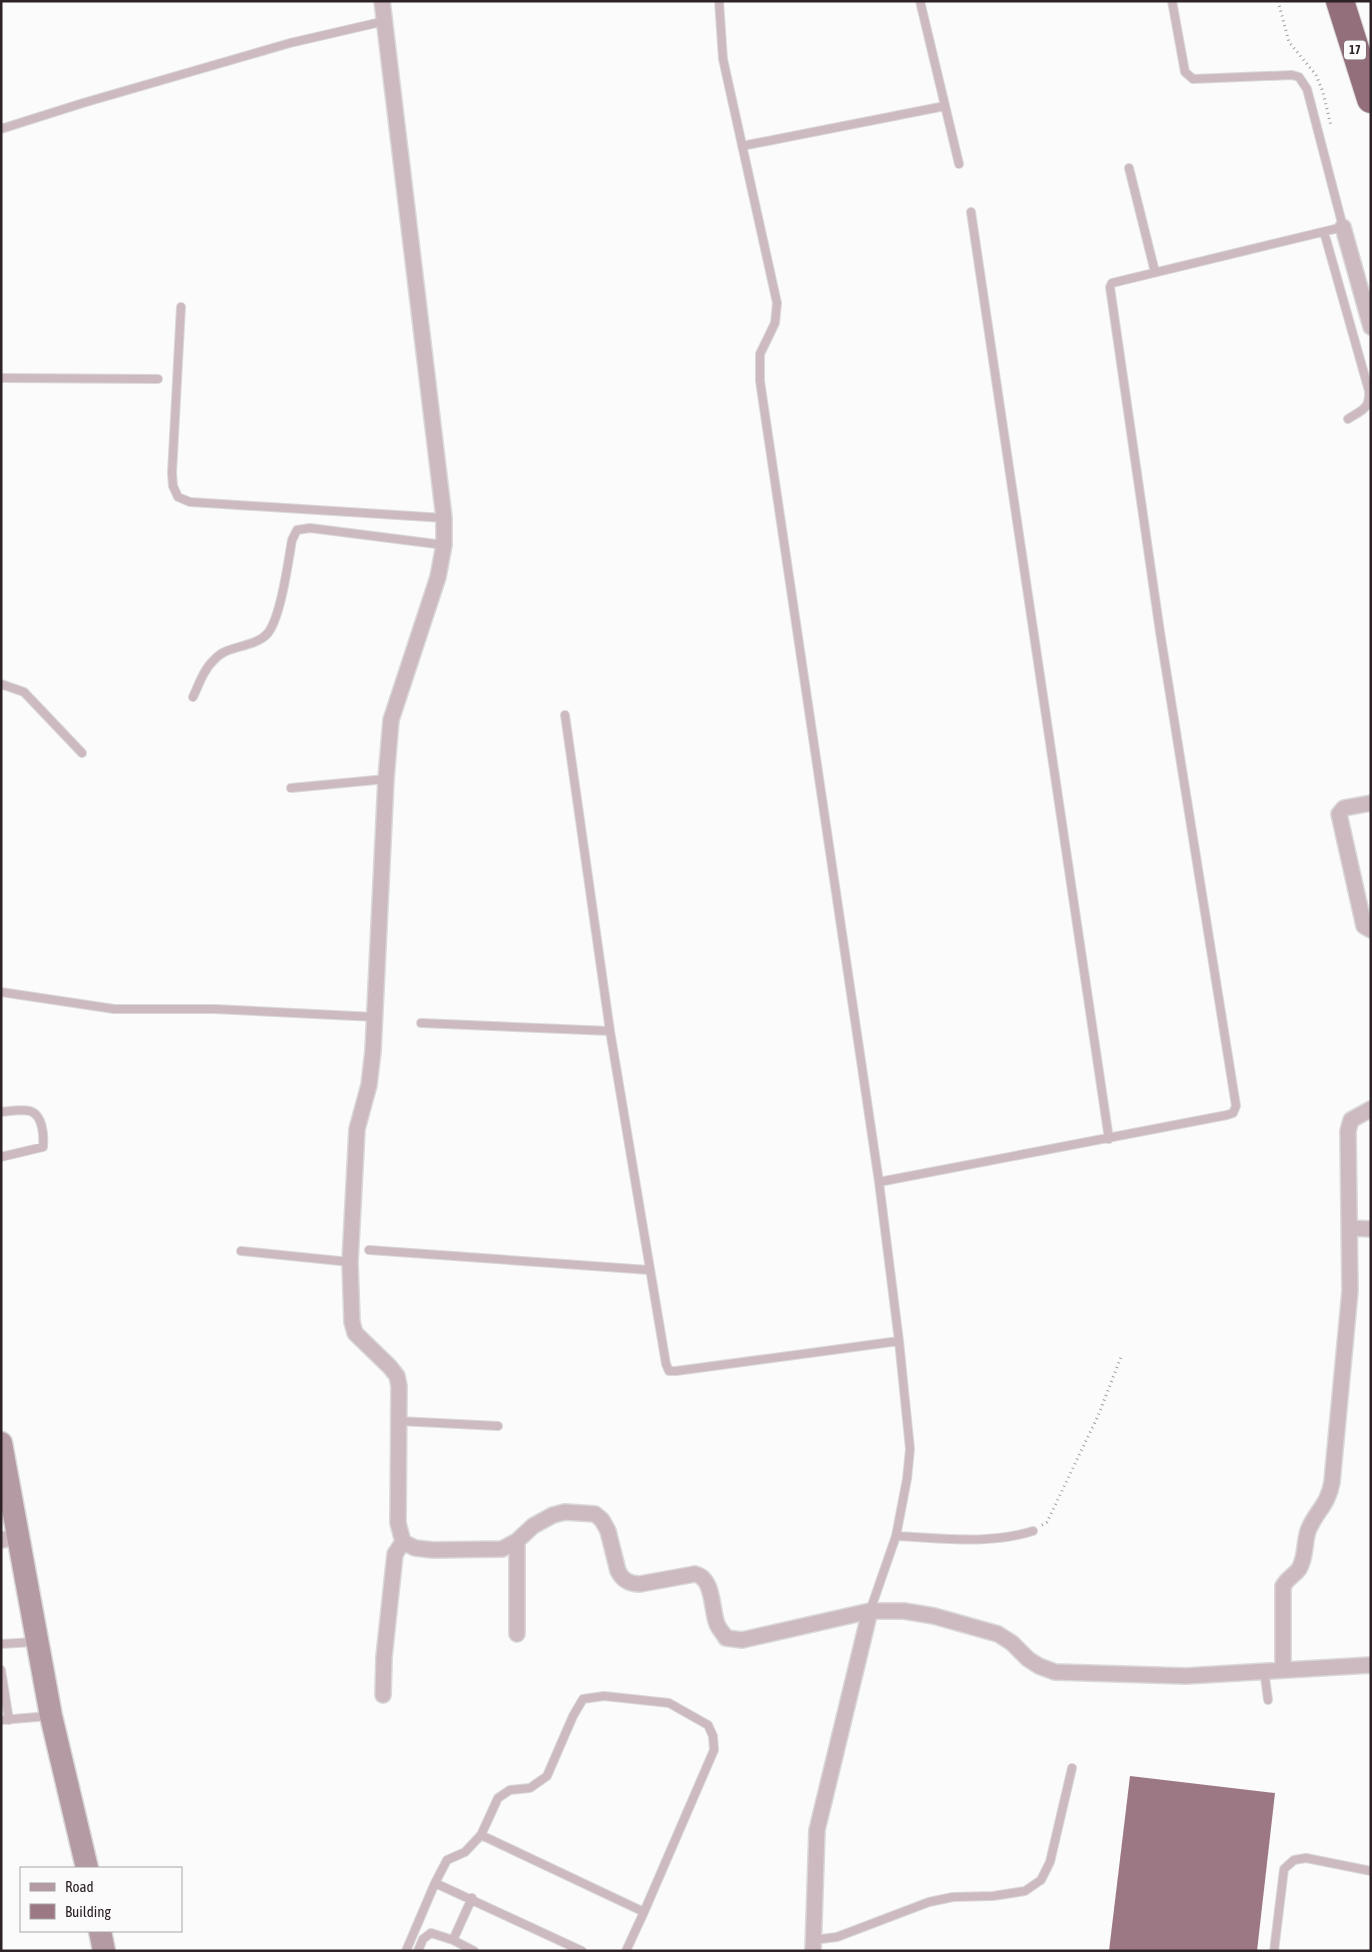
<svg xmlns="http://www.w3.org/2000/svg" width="1372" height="1952" font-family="'Asap Condensed',sans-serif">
	<rect width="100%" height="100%" fill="#fbfbfb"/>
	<path fill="#9b7884" d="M1130 1776 1275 1793 1257 1951H1109Z"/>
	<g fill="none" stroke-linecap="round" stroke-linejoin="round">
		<g stroke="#dad8d9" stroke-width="10">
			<path id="lane" d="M719 1 723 59 777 303 775 323 760 354V381L879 1182 899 1341 910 1449 907 1479 896 1536 870 1611
				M920 1 959 164
				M1 129 83 103 290 43 385 21
				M742 146 945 106
				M1129 168 1155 272
				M971 212 1109 1139
				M1324 232 1369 391C1370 409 1362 410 1348 419
				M181 307 172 473 173 486 178 497 190 502 444 518
				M1 378 158 379
				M1 684 24 692 82 753
				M193 697C199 684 204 669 214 660 227 644 254 649 268 633 281 616 288 563 292 540L297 530 310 528 444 545
				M565 715 610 1031 666 1364 669 1371H676L899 1341
				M291 788 386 779
				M1 992 114 1009H214L375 1017
				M421 1023 610 1031
				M1 1112C10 1111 22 1109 30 1111 43 1115 44 1136 43 1147L1 1157
				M879 1182 1227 1115 1233 1113 1236 1106 1160 632 1110 287 1112 283 1343 227 1307 89 1299 77 1292 75 1193 79 1185 72 1172 1
				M369 1250 649 1270
				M241 1251 350 1262
				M399 1421 498 1426
				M896 1536C941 1538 989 1545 1033 1531
				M1 1644 34 1642
				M1 1670 9 1720
				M1264 1670 1268 1700
				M1 1720 49 1716
				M481 1835 498 1798 510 1790 530 1788 547 1776 573 1716 583 1699 604 1696 669 1703 708 1725 713 1736 714 1750 644 1912 626 1951
				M435 1883 582 1951
				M453 1940 472 1898
				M813 1940 837 1937 929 1902 953 1897 993 1896 1025 1891 1041 1880 1050 1862 1072 1768
				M406 1951 435 1883 447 1860 465 1852 481 1835 644 1912
				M418 1951 423 1939 431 1933 453 1940 474 1951
				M1274 1951 1284 1869 1294 1860 1306 1858 1371 1871"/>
		</g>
		<g stroke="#dad8d9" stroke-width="18">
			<path id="street" d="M382 1 444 518V545L438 577 391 720 386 779 373 1051 369 1085 357 1129 350 1262 352 1322 355 1333 390 1367 397 1376 399 1386 398 1523 403 1542 415 1548 433 1550 502 1549 517 1541 533 1526 553 1515 565 1512 595 1514 602 1520 608 1531 618 1571C623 1581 630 1584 640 1584L695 1574C714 1578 711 1609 717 1624 719 1629 723 1633 726 1638L742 1640 870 1611H904L934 1616 998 1634 1012 1643 1028 1659 1039 1666 1055 1672 1186 1676 1371 1665
				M1343 227 1371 327
				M1371 803 1344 808 1339 814 1364 926 1371 930
				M1350 1228 1371 1229
				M1 1540 19 1537
				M517 1541V1634
				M1283 1669V1586C1289 1576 1294 1576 1299 1569 1306 1558 1304 1543 1308 1531 1315 1512 1328 1506 1332 1482L1350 1291 1348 1131 1351 1120 1371 1109
				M383 1695 384 1657 395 1554 403 1542
				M813 1951 817 1830 870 1611"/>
		</g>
		<g stroke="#dad8d9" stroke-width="25">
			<path id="secondary" d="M1 1443 51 1716 87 1868
				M100 1931 104 1951"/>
		</g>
		<g stroke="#dad8d9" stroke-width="30">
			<path id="highway" d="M1340 1 1371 99"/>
		</g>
		<path stroke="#a29d9e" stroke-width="3" stroke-dasharray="1 4" stroke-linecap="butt" d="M1278 1 1289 42 1316 75 1323 92 1331 126
			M1042 1525 1047 1522 1098 1416 1121 1357"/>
		<use href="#lane" stroke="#ccbac0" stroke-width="8"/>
		<use href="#street" stroke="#ccbac0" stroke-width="15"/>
		<use href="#secondary" stroke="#b49aa2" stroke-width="22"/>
		<use href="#highway" stroke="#936f7c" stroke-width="28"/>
	</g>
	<g text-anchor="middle" stroke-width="4" stroke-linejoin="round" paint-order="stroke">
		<rect fill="#fbfbfb" stroke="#6b6366" stroke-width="1" x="1344" y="40.5" width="22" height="19" rx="4"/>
		<g font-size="12" font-weight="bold" fill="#2d2226">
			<text x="1355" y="54">17</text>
		</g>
	</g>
	<rect width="1372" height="1952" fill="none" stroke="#2d2226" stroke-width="5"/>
	<rect x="20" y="1867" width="162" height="65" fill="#fbfbfb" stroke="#a9a4a6"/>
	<rect x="30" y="1883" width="25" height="8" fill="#b49aa2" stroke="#a9a4a6"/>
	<text x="65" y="1892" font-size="15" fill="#2d2226">Road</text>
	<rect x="30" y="1904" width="25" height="15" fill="#9b7884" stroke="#a9a4a6"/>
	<text x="65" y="1917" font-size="15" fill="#2d2226">Building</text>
</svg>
